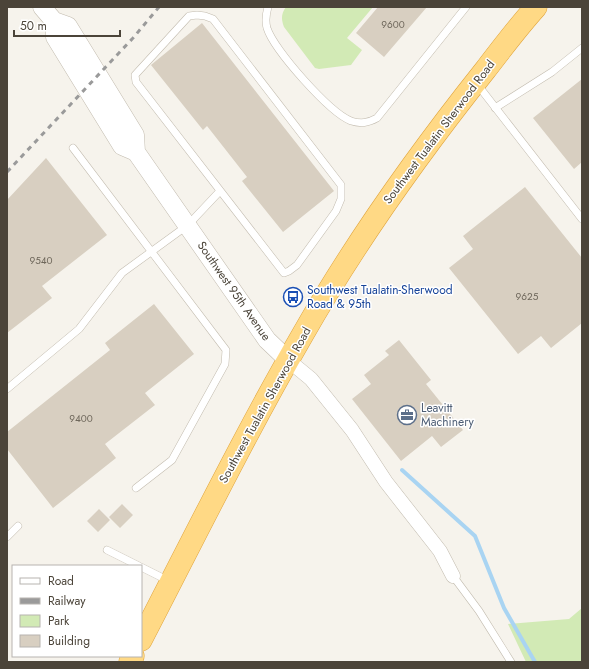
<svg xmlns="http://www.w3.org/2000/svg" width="589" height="669" font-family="Jost,sans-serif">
	<rect width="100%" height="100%" fill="#f6f3ec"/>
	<path fill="#d2eab5" d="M286 7H373L347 38 362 50 351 65 319 69 315 68 284 27C281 19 281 14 286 7Z
		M582 608V662H526L508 624 569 619Z"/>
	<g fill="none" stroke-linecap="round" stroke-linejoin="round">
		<path stroke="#a9d4f2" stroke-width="4" d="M402 470 475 536 504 608 535 662"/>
	</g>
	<path fill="#d8cfc1" d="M378 7H427L384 57 356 33Z
		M202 23 334 191 283 232 242 181 247 177 207 126 203 130 151 65Z
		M582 79V162L574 169 533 118Z
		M46 158 107 235 42 286 52 298 7 333V200Z
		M525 187 582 258V323L551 348 541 336 518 354 449 268 473 249 463 236Z
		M154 304 194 354 145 393 155 405 105 444 116 458 53 508 7 449V432L110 350 105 343Z
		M399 340 431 380 426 384 463 430 441 447 432 436 401 461 352 399 371 384 364 375 389 355 385 351Z
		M122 504 133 515 120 528 109 517Z
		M99 509 110 520 98 532 87 521Z"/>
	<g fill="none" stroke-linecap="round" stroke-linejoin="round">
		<g stroke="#c2bbae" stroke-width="8">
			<path id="service" d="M268 7C266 14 265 21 267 28 274 50 329 112 351 121 361 124 368 123 377 118L466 7
				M197 15 205 16 213 19 341 185V199L336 211 297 265 289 271 284 273 136 82 135 75 189 16Z
				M477 84 582 219
				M495 108 552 72 582 48
				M73 148 226 350 225 364 172 460 136 488
				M7 389 79 329 122 273 188 225 220 191
				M7 537 18 526
				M107 550 139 566
				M141 567 169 581
				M453 576 479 611 511 662"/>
		</g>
		<g stroke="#c2bbae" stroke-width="15">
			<path id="minor" d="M288 360 311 379 352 430 386 482 440 551 453 576"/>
		</g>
		<g stroke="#c2bbae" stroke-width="19">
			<path id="tertiary" d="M42 7 54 21 68 26 135 135 136 152 267 340 288 360
				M54 21 55 37 122 146 136 152"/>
		</g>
		<g stroke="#e0a43c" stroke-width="23">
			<path id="trunk" d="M141 640C194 538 245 434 303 334 356 241 419 153 486 69 502 48 518 27 536 7
				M130 662 133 656"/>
		</g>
		<use href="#service" stroke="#fff" stroke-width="7"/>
		<use href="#minor" stroke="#fff" stroke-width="14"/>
		<use href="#tertiary" stroke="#fff" stroke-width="18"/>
		<use href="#trunk" stroke="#ffd985" stroke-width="22"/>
		<path stroke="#9a9a9a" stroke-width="3" stroke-dasharray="5 5" stroke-linecap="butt" d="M7 172 133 38 159 7"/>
	</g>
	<defs>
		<g id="bus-ring" transform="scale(1)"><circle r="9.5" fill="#fff" stroke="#1a4fb4" stroke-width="1.5"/><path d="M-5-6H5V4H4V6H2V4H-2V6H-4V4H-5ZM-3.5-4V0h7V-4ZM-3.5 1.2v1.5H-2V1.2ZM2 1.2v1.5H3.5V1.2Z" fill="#1a4fb4"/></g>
		<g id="office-ring" transform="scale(1)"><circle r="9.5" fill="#fff" stroke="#5c6f8a" stroke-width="1.5"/><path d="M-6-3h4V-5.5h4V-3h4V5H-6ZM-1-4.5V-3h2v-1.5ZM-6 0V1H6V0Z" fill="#5c6f8a"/></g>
	</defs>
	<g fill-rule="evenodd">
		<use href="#bus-ring" x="293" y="297"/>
		<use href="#office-ring" x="407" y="415"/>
	</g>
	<g text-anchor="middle" stroke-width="3" stroke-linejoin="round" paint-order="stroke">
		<g font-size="10" fill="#6e675b">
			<text x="393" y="28">9600</text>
			<text x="41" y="264">9540</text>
			<text x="527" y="300">9625</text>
			<text x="81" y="422">9400</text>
		</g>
		<g font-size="12" fill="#4b4439" stroke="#fff">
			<text transform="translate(439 132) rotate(-53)" y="4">Southwest Tualatin Sherwood Road</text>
			<text transform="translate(234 291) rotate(55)" y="4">Southwest 95th Avenue</text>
			<text transform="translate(265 405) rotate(-61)" y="4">Southwest Tualatin Sherwood Road</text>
		</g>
		<g font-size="12" fill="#164399" stroke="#fff" text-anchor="start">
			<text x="307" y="294">Southwest Tualatin-Sherwood<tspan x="307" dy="14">Road &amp; 95th</tspan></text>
		</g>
		<g font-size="12" fill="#4e5e75" stroke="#fff" text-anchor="start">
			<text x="421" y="412">Leavitt<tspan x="421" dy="14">Machinery</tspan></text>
		</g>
	</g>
	<rect width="589" height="669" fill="none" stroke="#4b4439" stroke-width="16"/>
	<rect x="12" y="565" width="130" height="92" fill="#ffffff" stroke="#b7b4b0"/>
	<rect x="20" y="578" width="20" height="6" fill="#ffffff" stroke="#b7b4b0"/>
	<text x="48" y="585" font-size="12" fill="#4b4439">Road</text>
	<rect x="20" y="598" width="20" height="6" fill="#9a9a9a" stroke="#b7b4b0"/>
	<text x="48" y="605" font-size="12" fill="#4b4439">Railway</text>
	<rect x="20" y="615" width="20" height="12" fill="#d2eab5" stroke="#b7b4b0"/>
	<text x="48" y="625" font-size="12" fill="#4b4439">Park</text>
	<rect x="20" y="635" width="20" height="12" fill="#d8cfc1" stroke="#b7b4b0"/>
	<text x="48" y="645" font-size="12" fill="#4b4439">Building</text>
	<path d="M14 30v6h106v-6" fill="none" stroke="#4b4439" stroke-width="2"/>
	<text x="20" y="30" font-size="12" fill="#4b4439" stroke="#ffffff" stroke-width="3" paint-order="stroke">50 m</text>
</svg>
